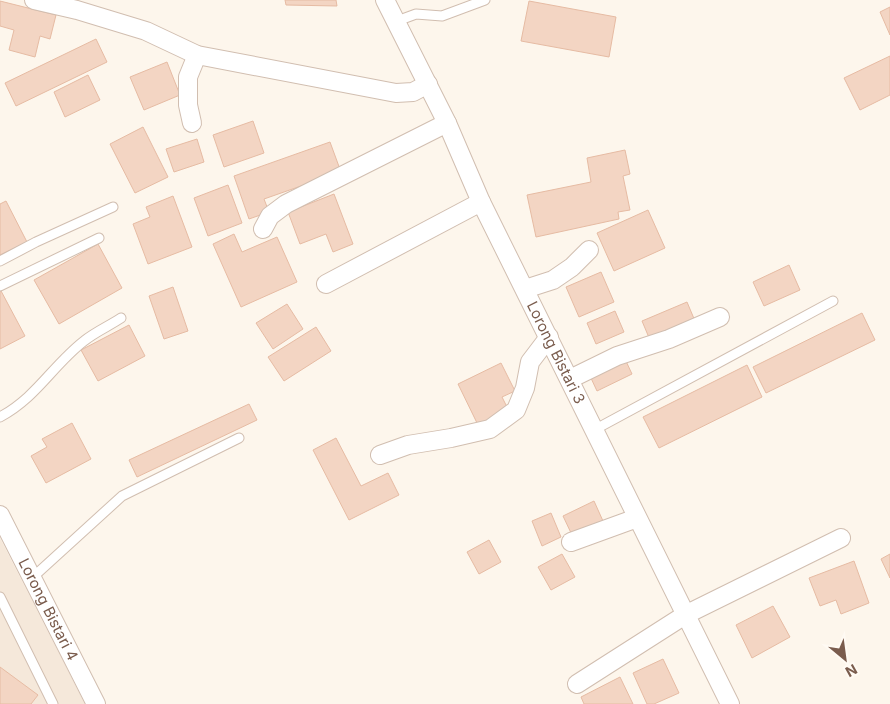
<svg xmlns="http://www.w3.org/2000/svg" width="890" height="704" font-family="Inter,sans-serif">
	<rect width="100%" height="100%" fill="#fdf6ec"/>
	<path fill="#f5e8da" d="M0 538 85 704H0Z"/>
	<path fill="#f3d5c3" stroke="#e6bba3" d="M285 0H336L337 6 286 5Z
		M0 1 56 15 50 39 40 36 35 57 9 50 14 30 0 26Z
		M529 1 616 17 609 57 521 41Z
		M890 7V35L880 12Z
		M96 39 107 62 16 106 5 83Z
		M890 56V95L860 110 844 78Z
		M167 62 180 95 144 110 130 77Z
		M88 75 100 100 65 117 54 92Z
		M253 121 264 153 224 167 213 135Z
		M143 127 168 177 135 193 110 144Z
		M197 139 204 162 174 172 166 149Z
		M330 142 341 172 264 199 269 212 249 219 234 176Z
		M625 150 630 174 623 176 630 210 618 212 619 219 536 237 527 195 591 182 587 158Z
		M228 185 242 223 208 236 194 198Z
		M334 194 353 244 333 252 326 234 300 244 288 212Z
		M173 196 192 247 148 264 133 224 150 217 146 207Z
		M6 201 27 242 0 255V204Z
		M648 210 665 248 614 271 597 233Z
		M234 234 242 252 277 237 297 282 241 307 213 244Z
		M98 244 122 288 59 324 34 280Z
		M789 265 800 290 764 306 753 282Z
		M601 272 614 302 579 317 566 287Z
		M173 287 188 331 164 339 149 296Z
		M0 289 25 336 0 349Z
		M687 302 695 321 650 340 642 321Z
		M287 304 303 329 273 349 256 323Z
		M615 311 624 332 596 344 587 323Z
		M862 313 875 340 766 393 753 367Z
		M129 325 145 356 98 381 81 350Z
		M316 327 331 351 284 381 268 357Z
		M625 359 632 374 597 391 590 376Z
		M501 363 515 391 502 397 508 409 478 425 458 384Z
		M747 365 762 397 659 448 643 417Z
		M249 404 257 420 137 477 129 460Z
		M72 423 91 459 46 483 31 456 47 447 42 439Z
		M336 438 361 486 388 473 399 495 349 520 313 450Z
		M594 501 603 521 572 535 563 516Z
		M551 513 561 537 542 546 532 521Z
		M489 540 501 562 479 574 467 552Z
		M562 554 575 577 551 590 538 567Z
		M890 554V578L881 559Z
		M854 561 869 603 841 614 836 600 820 606 809 578Z
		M773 606 790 637 752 658 736 625Z
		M663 659 679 693 654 704H647L633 673Z
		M0 667 38 695 31 704H0Z
		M620 677 633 704H584L581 697Z"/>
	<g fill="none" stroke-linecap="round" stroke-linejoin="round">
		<g stroke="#d1beb0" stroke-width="11">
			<path id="service" d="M397 21 416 14 442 16 485 0
				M0 261 36 242 113 207
				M0 286 99 238
				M0 417C37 397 52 366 84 341 95 332 109 326 121 318
				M594 430 833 301
				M32 578 122 496 239 438
				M0 597 53 704"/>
		</g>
		<g stroke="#d1beb0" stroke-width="20">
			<g id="minor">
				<path d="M34 0 77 10 146 31 197 55 396 93 413 92 428 84"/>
				<path id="s1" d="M385 0 447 123 481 202 730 704"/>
				<path d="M192 123 188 105V77L197 55"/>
				<path d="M263 229 270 216 286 204 447 123"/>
				<path d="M326 284 481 202"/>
				<path d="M525 289 553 280 572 267 589 250"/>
				<path d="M570 379 617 356 669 339 720 317"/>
				<path d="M380 455 408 445 451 438 490 429 516 410 525 388 530 362 549 337"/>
				<path id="s2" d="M0 515 96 704"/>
				<path d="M571 542 637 518"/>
				<path d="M577 684 685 615 841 538"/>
			</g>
		</g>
		<use href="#service" stroke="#fff" stroke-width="9"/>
		<use href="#minor" stroke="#fff" stroke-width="18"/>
	</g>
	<g text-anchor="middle" stroke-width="4" stroke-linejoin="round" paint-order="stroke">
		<g font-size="15" fill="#7a5c4d" stroke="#fffaf3">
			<text dy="5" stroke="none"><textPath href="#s1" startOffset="392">Lorong Bistari 3</textPath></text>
			<text dy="5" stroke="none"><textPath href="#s2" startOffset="106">Lorong Bistari 4</textPath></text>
		</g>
	</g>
	<g transform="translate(845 659) rotate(151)" stroke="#fffaf3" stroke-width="4" paint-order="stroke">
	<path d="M0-4L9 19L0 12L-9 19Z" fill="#7a5c4d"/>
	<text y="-8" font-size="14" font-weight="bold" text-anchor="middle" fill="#7a5c4d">N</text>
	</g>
</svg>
